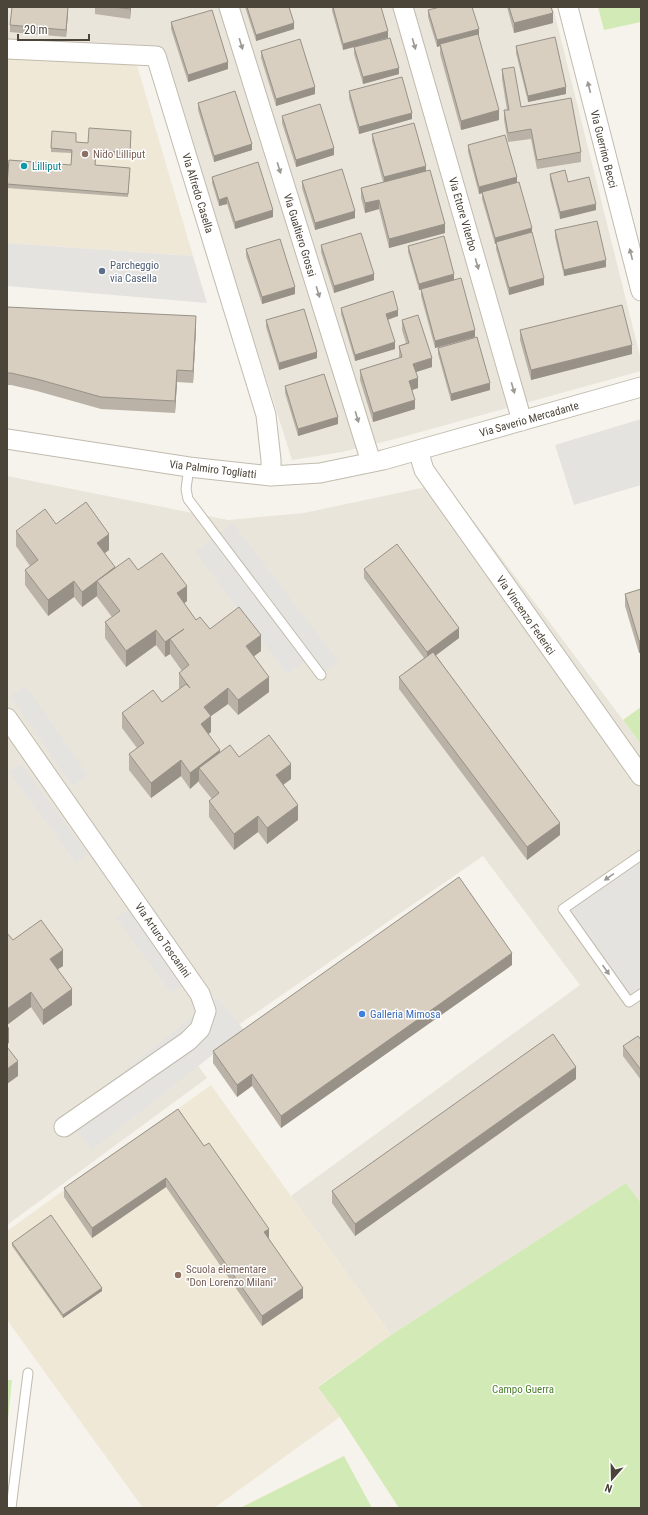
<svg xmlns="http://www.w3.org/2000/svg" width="648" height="1515" font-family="'Roboto Condensed',sans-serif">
	<rect width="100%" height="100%" fill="#f6f3ec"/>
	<path fill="#eae5da" d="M7 7H553L641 360V371L395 439 342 452 292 460 163 53 7 49Z
		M7 476 228 520 304 513 445 483 641 744V1203L626 1183 391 1335 291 1196 580 985 483 856 192 1057 207 1078 7 1225Z"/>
	<path fill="#efe8d6" d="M7 56 137 65 193 256 7 243Z
		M211 1085 391 1335 318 1386 340 1417 214 1508H143L7 1320V1231Z"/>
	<path fill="#d2eab5" d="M598 7H641V22L604 30Z
		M641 707V744L623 720Z
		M626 1183 641 1203V1508H399L340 1417 318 1387 391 1335Z
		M7 1380H12L7 1429Z
		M344 1456 372 1508H240Z"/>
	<path fill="#e5e3e0" d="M7 243 193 256 207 303 7 286Z
		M641 419V485L574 505 555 445Z
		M233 523 339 662 321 675 308 659 287 674 195 552Z
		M26 686 88 775 72 786 10 696Z
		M21 763 88 854 76 863 9 772Z
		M641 855V994L629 1002 563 909Z
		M129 909 184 984 171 993 116 918Z
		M217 997 244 1030 92 1150 66 1117Z"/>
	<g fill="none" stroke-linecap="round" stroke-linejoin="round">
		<g stroke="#c2bbae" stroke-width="11">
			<path id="service" d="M189 467 186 489 188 499 321 675
				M641 855 563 909 629 1002 641 994
				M11 1508 28 1373"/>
		</g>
		<g stroke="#c2bbae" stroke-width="21">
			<path id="minor" d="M229 7 371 462
				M403 7 522 421
				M568 7 641 291
				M7 49 156 56 266 415 271 460V476
				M7 439 189 467 271 476 320 473 383 460 641 387
				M418 450 424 470 641 776
				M7 718 200 994 206 1011 200 1029 188 1041 64 1127"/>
		</g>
		<use href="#service" stroke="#fff" stroke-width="9"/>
		<use href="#minor" stroke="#fff" stroke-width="19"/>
	</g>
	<path fill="#bab2a6" d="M95 7H131L130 19 95 14Z
		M245 7H289L294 29 256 41Z
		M332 7H381L343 50 332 11Z
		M507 7H551L553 23 514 33Z
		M428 10 499 120 461 130 440 54V46L437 47 428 17Z
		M68 12 66 37 10 32V25Z
		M171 22 228 69 188 82 171 29Z
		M516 46 566 94 528 102 516 53Z
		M354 47 399 74 363 84 354 54Z
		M261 51 315 94 276 106 261 58Z
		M502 69 521 107 581 152V162L537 169 531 139 508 142 504 120V110H507L502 79Z
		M349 91 412 119 359 134 349 98Z
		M198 103 252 150 214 162 198 110Z
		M282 116 334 155 296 167 282 123Z
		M372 134 426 171 445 233 389 248 379 209 365 213 361 198V188L383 182 372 141Z
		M131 135 130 156 96 154 95 165 130 171 128 197 7 188V184L71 165V153L51 152V148L76 142 88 143Z
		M468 145 517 183 532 232 544 285 509 295 496 249V244H495L482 199V193L479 194 468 152Z
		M550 174 568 182 596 210 560 219 550 180Z
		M212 177 273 217 235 229 227 204 219 206 212 183Z
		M302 181 355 218 315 230 302 188Z
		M555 230 606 267 564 276 555 237Z
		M321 245 374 280 334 293 321 252Z
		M408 246 454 280 475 337 435 348 421 296V290H419L408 252Z
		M246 249 295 294 262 304 246 256Z
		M7 307 196 328 193 383 177 382 175 413 101 409 37 391 11 385H7Z
		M341 308 398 316 388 320 395 349 355 361 341 314Z
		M266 320 317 358 279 370 266 327Z
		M402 320 432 367 416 372 418 388 412 390 415 409 373 422 360 380V370L399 358V346L406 343 402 330Z
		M520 330 632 354 531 380 520 340Z
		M438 348 490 390 451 401 438 354Z
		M285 386 338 424 298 436 285 393Z
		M56 524 109 550 104 553 115 569 138 570 187 601 184 603 196 620 210 629 261 651 254 656 269 692 238 715 228 704 211 716V732L208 734 220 752 239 757 291 779 283 785 298 820 267 844 258 832 234 850 209 817V801L212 799 199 783V781L190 789 181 776 151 798 129 770V754L137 748 122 728V713L162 702 179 689V673L182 671 170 654 165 657 156 645 126 667 105 638V622L112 617 97 597V596L82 607 74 597 48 616 25 585V570L30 566 16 546V531Z
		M364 569 459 638 436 655 560 835 527 860 399 689V677L424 658 364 578Z
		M641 589V652L639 653 625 606V594Z
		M13 940 63 966 58 969 72 1005 43 1025 31 1007 7 1025Z
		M512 965 281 1128 252 1086 237 1097 213 1063V1051Z
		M641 1040V1080L623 1056V1046Z
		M576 1079 355 1236 332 1203V1191Z
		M178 1109 269 1239 303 1298 262 1326 166 1187 92 1238 64 1197V1188Z
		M12 1243 102 1291 63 1318 12 1246Z"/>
	<path fill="#979187" d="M68 7V12L66 37V30Z
		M130 7H131L130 19Z
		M553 13V23L514 33V23Z
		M294 23V29L256 41V35Z
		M479 29V36L440 44V46L437 47V40Z
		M388 31V38L343 50V44Z
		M228 62V69L188 82V75Z
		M399 68V74L363 84V77Z
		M315 87V94L276 106V99Z
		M566 87V94L528 102V96Z
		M499 110V120L461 130V121Z
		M412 113V119L359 134V127Z
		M252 144V150L214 162V156Z
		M334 148V155L296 167V160Z
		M426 166V172L384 184V177Z
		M517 177V183L479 194V187Z
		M227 197V204L219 206V200Z
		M379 200V209L365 213V203Z
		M596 204V210L560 219V212Z
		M273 210V217L235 229V222Z
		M355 211V218L315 230V223Z
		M445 224V233L389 248V239Z
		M532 228V234L496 242V244H495V238Z
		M606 260V267L564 276V270Z
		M374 274V280L334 293V286Z
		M454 274V281L419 290V284Z
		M544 278V285L509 295V288Z
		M295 287V294L262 304V297Z
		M398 310V316L386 320V314Z
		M196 316V328L193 383V371Z
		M475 330V337L435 348V341Z
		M395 342V349L355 361V355Z
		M632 345V354L531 380V370Z
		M317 352V358L279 370V363Z
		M432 358V367L413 373V364Z
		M177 370V382L175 413V401Z
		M418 378V388L409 391V381Z
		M490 383V390L451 401V394Z
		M415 400V409L373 422V413Z
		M338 417V424L298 436V429Z
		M109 534V550L97 559V543Z
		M115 567V583L97 581V596L82 607V592Z
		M74 581V597L48 616V600Z
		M187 586V601L177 609V593Z
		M459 628V638L427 662V652Z
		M184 629 170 639V654L165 657V642Z
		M156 630V645L126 667V651Z
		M261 635V651L246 662V646Z
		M641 640V652L639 653V641Z
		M269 677V692L238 715V700Z
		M228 688V704L211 716V732L201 740V724L204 707Z
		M220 750V766L199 768V781L190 789V773Z
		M181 760V776L151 798V783Z
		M291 764V779L276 790V775Z
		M298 805V820L267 844V828Z
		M258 816V832L234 850V834Z
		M560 823V835L527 860V847Z
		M63 950V966L50 974V959Z
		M512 953V965L281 1128V1116Z
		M72 989V1005L43 1025V1010Z
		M31 992V1007L7 1025V1009Z
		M9 1027V1043L7 1044V1028Z
		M18 1061V1076L7 1084V1069Z
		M576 1067V1079L355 1236V1224Z
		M252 1074V1086L237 1097V1085Z
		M166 1178V1187L92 1238V1228Z
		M269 1229V1239L264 1232Z
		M102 1288V1291L63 1318V1315Z
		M303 1288V1298L262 1326V1316Z"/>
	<path fill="#d8cfc1" stroke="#979187" d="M12 7H68L66 30 10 25Z
		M113 7H130V9Z
		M247 7H289L294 23 256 35Z
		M333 7H381L388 31 343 44Z
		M440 7H472L479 29 437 40 428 10Z
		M509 7H551L553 13 514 23Z
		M212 10 228 62 188 75 171 22Z
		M478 34 499 110 461 121 440 44Z
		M555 37 566 87 528 96 516 46Z
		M390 38 399 68 363 77 354 47Z
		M300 39 315 87 276 99 261 51Z
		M514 67 521 107 571 98 581 152 537 160 531 129 508 133 504 110H509L502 69Z
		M402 77 412 113 359 127 349 91Z
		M235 91 252 144 214 156 198 103Z
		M320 104 334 148 296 160 282 116Z
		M414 123 426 166 384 177 372 134Z
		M89 128 131 131 130 153 96 150 95 165 130 168 128 194 7 184 9 160 71 165 72 150 51 148 52 131 76 133V142L88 143Z
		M505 135 517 177 479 187 468 145Z
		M258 162 273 210 235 222 227 197 219 200 212 177Z
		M342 169 355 211 315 223 302 181Z
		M430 170 445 224 389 239 379 200 365 203 361 188Z
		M565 170 568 182 589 177 596 204 560 212 550 174Z
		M519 182 532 228 495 238 482 192Z
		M597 221 606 260 564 270 555 230Z
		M532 232 544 278 509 288 496 242Z
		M361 233 374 274 334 286 321 245Z
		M444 236 454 274 419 284 408 246Z
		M280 239 295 287 262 297 246 249Z
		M461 278 475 330 435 341 421 289Z
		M393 291 398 310 386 314 395 342 355 355 341 308Z
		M622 305 632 345 531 370 520 330Z
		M7 307 196 316 193 371 177 370 175 401 101 397 37 379 11 373H7Z
		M304 309 317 352 279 363 266 320Z
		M418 315 432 358 413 364 418 378 409 381 415 400 373 413 360 370 402 357 399 346 409 343 402 320Z
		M477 337 490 383 451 394 438 348Z
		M324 374 338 417 298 429 285 386Z
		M86 502 109 534 97 543 115 567 82 592 74 581 48 600 25 570 38 560 16 531 45 509 56 524Z
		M397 544 459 628 427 652 364 569Z
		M162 553 187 586 177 593 196 620 200 617 210 629 239 607 261 635 246 646 269 677 238 700 228 688 204 707 211 716 201 724 220 750 190 773 181 760 151 783 129 754 144 743 122 713 153 690 162 702 186 684 190 688 179 673 189 665 170 639 184 629 165 642 156 630 126 651 105 622 120 611 97 581 129 558 138 570Z
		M641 589V640L639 641 625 594Z
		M433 652 560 823 527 847 399 677Z
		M269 735 291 764 276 775 298 805 267 828 258 816 234 834 209 801 219 793 199 768 230 745 239 757Z
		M459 877 512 953 281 1116 252 1074 237 1085 213 1051Z
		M41 920 63 950 50 959 72 989 43 1010 31 992 7 1009V933L13 940Z
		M553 1034 576 1067 355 1224 332 1191Z
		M638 1036 641 1040V1070L623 1046Z
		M7 1047 18 1061 7 1069Z
		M178 1109 204 1146 209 1143 269 1229 264 1232 303 1288 262 1316 166 1178 92 1228 64 1188Z
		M51 1215 102 1288 63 1315 12 1243Z"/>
	<defs><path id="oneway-solid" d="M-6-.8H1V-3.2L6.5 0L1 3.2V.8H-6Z"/></defs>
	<g fill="#9c9892">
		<use href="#oneway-solid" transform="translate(241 44) rotate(73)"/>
		<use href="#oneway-solid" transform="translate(414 44) rotate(74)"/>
		<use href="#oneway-solid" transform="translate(589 87) rotate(-104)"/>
		<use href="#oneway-solid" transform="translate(279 168) rotate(73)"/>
		<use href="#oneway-solid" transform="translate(631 254) rotate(-104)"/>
		<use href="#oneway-solid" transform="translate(477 264) rotate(74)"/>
		<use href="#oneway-solid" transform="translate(318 292) rotate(73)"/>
		<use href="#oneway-solid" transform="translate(513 388) rotate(74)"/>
		<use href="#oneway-solid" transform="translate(357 417) rotate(73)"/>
		<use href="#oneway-solid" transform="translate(609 877) rotate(145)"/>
		<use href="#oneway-solid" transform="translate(606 970) rotate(55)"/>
	</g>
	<g fill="#8d6e63" stroke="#fff" stroke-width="1.5">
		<circle cx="85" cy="154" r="4"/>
		<circle cx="178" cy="1275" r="4"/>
	</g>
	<circle fill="#0f9aa8" stroke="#fff" stroke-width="1.5" cx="24" cy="166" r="4"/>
	<circle fill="#5c6f8a" stroke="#fff" stroke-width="1.5" cx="102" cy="271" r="4"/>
	<circle fill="#3f7fe0" stroke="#fff" stroke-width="1.5" cx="362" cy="1014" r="4"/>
	<g text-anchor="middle" stroke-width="3" stroke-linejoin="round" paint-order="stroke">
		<g font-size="11" fill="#4b4439" stroke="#fff">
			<text transform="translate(604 149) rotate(76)" y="4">Via Guerrino Becci</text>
			<text transform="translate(198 193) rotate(73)" y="4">Via Alfredo Casella</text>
			<text transform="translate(463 214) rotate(74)" y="4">Via Ettore Viterbo</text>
			<text transform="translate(300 235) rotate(73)" y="4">Via Gualtiero Grossi</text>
			<text transform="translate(529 419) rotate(-16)" y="4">Via Saverio Mercadante</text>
			<text transform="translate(213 469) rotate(7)" y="4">Via Palmiro Togliatti</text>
			<text transform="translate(526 615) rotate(55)" y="4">Via Vincenzo Federici</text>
			<text transform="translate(163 940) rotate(55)" y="4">Via Arturo Toscanini</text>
		</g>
		<g font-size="11" fill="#785e54" stroke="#fff" text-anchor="start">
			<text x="93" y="158">Nido Lilliput</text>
			<text x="186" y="1273">Scuola elementare<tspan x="186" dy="13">"Don Lorenzo Milani"</tspan></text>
		</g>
		<g font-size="11" fill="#0d838f" stroke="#fff" text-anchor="start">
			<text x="32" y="170">Lilliput</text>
		</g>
		<g font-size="11" fill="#4e5e75" stroke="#fff" text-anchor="start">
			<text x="110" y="269">Parcheggio<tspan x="110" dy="13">via Casella</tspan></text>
		</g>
		<g font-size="11" fill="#366cbe" stroke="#fff" text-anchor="start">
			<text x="370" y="1018">Galleria Mimosa</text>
		</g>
		<g font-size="11" fill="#4a7f2a" stroke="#fff">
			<text x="523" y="1393">Campo Guerra</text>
		</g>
	</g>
	<rect width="648" height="1515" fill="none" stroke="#4b4439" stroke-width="16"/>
	<g transform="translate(612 1479) rotate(200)" stroke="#ffffff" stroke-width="3" paint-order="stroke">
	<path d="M0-3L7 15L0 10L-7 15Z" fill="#4b4439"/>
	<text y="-6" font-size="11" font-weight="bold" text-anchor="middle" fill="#4b4439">N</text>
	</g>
	<path d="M18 34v6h71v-6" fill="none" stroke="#4b4439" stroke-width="2"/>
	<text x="24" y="34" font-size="12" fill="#4b4439" stroke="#ffffff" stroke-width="3" paint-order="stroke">20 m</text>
</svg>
